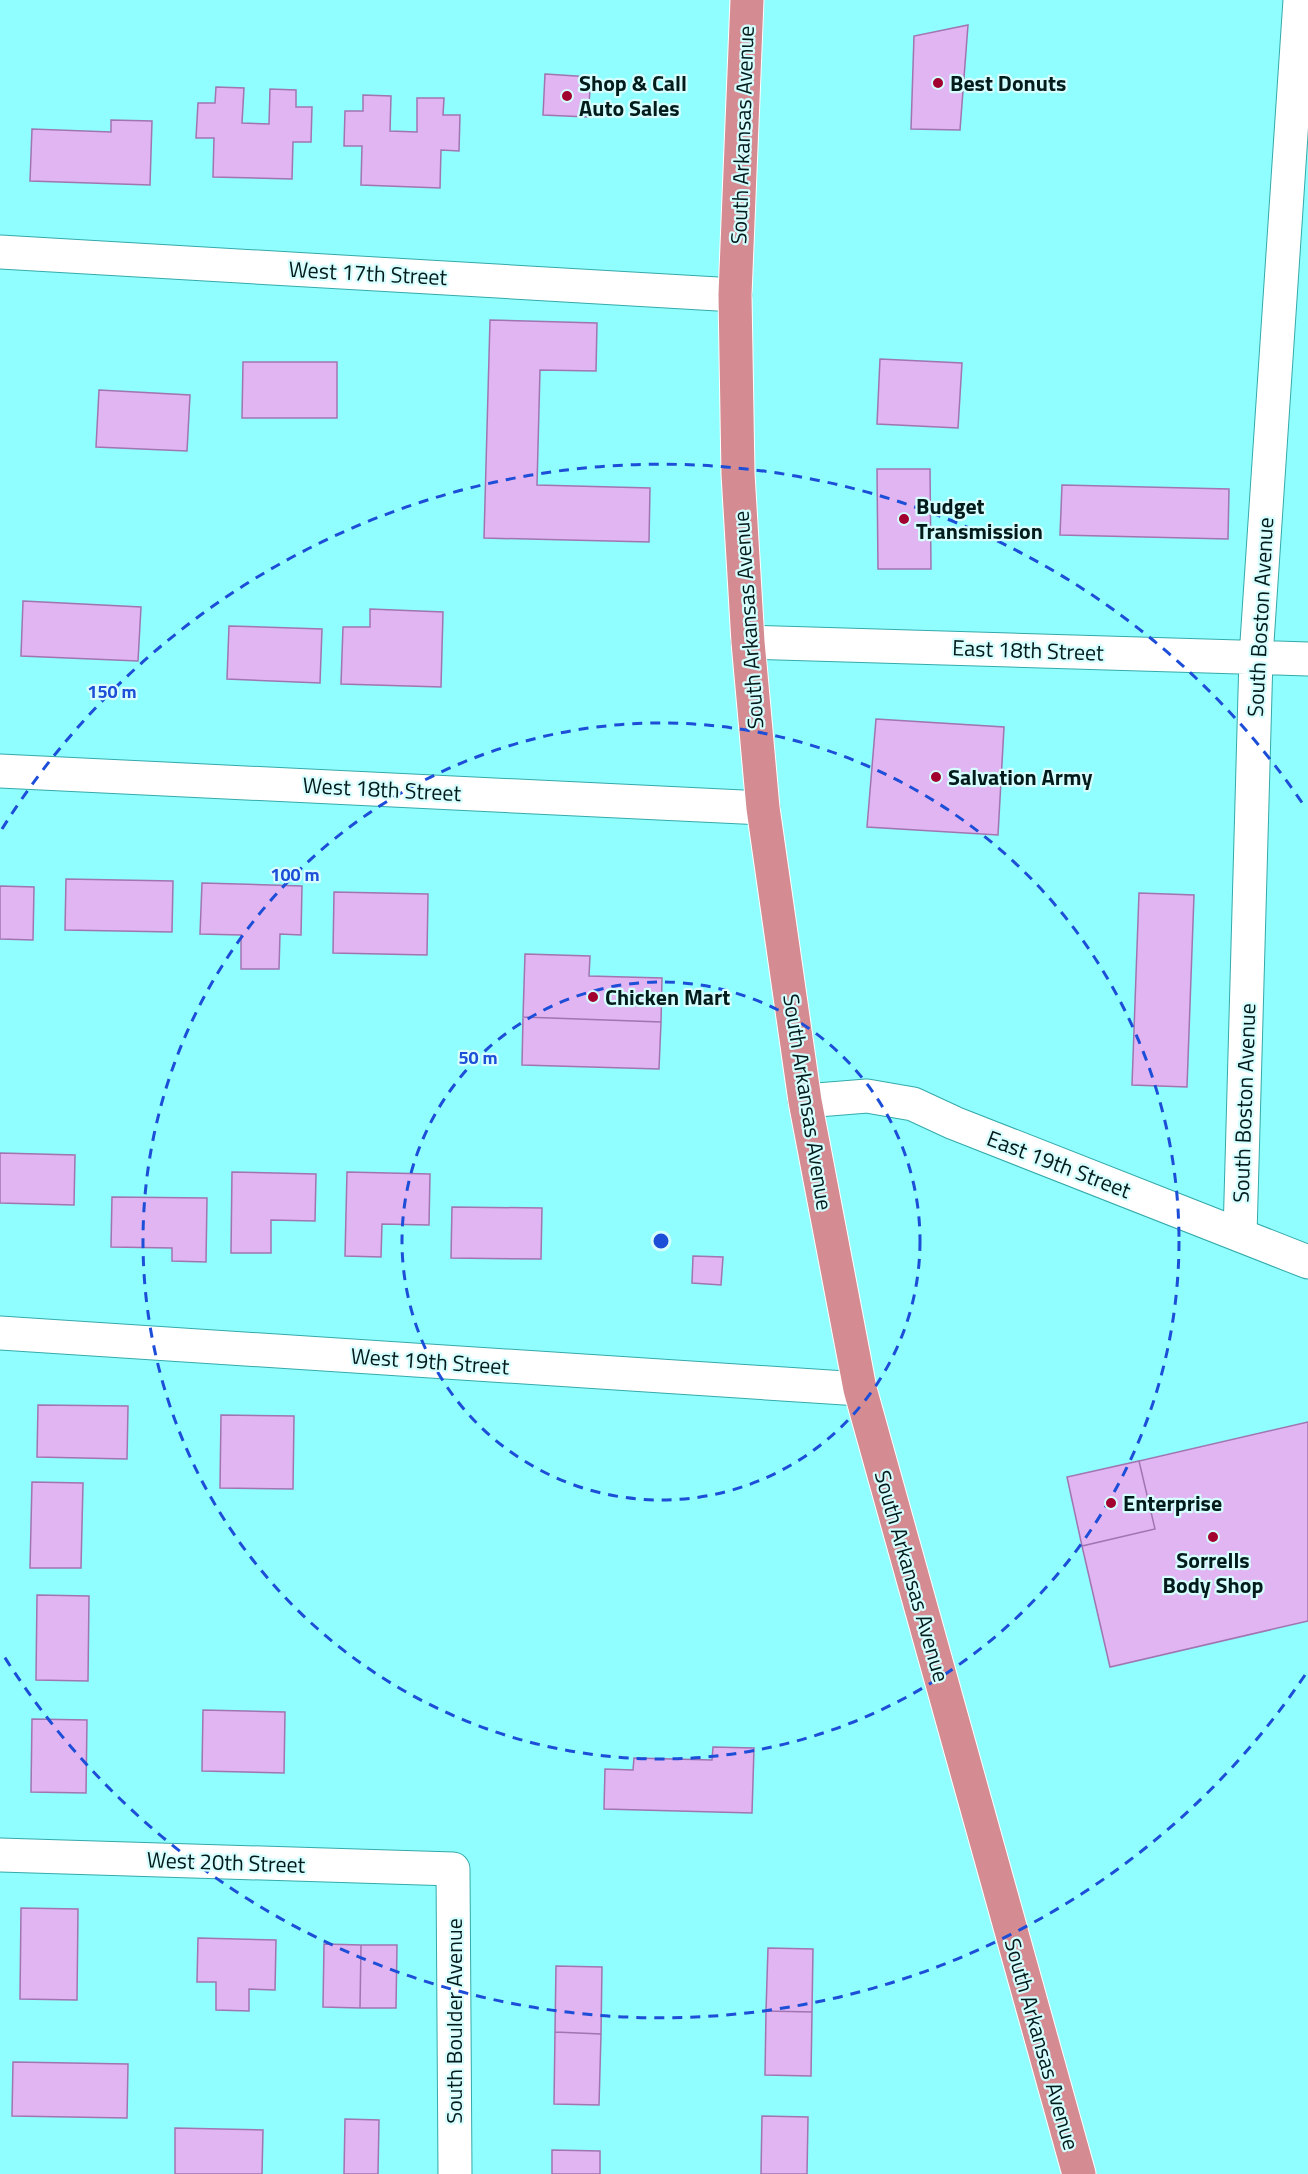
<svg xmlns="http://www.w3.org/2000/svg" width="1308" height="2174" font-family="'Titillium Web',sans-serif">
	<rect width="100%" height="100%" fill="#90fdfe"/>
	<path fill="#e1b4f2" stroke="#a075b1" stroke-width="1.5" d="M968 25 960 130 911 129 914 36Z
		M545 74 591 77 588 117 543 115Z
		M216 87 244 88 242 123 269 124 270 89 296 90V107H312L311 142H293L292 179 213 177 214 138H196L198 103H215Z
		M363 95 391 96 390 131 417 132V98H444L443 115H460L459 151 441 150 440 188 361 185 362 146H344L345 111H363Z
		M111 120 152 121 150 185 30 181 32 129 111 132Z
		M490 320 597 323 596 371 540 370 537 485 650 488 649 542 484 538Z
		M880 359 962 363 958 428 877 424Z
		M243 362H337V418H242Z
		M99 390 190 395 187 451 96 447Z
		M877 469H930L931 569H878Z
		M1062 485 1229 489 1228 539 1060 535Z
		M23 601 141 607 138 661 21 656Z
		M370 609 443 612 441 687 341 684 343 627H370Z
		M229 626 322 629 320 683 227 679Z
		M876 719 1004 727 998 835 867 827Z
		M66 879 173 881 172 932 65 930Z
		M202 883 302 886 301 935 280 934 279 969H241V935L200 934Z
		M0 886 34 887 33 940 0 939Z
		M334 892 428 894 427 955 333 953Z
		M1139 893 1194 895 1187 1087 1132 1085Z
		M525 954 590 956 589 976 662 978 661 1022 523 1017Z
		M523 1017 661 1022 659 1069 522 1065Z
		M0 1153 75 1155 74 1205 0 1203Z
		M232 1172 316 1174 315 1221 271 1220V1253H231Z
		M347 1172 430 1174 429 1225 382 1224 381 1257 345 1256Z
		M112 1197 207 1198 206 1262 172 1261V1248L111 1247Z
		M452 1207 542 1208 541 1259 451 1258Z
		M693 1256 723 1257 721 1285 692 1283Z
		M38 1405 128 1406 127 1459 37 1457Z
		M221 1415 294 1416 293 1489 220 1488Z
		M1308 1422V1621L1110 1667 1082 1546 1155 1529 1139 1461Z
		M1139 1461 1155 1529 1082 1546 1067 1477Z
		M32 1482 83 1483 81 1568H30Z
		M37 1595 89 1596 88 1681 36 1680Z
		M203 1710 285 1712 284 1773 202 1771Z
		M32 1719 87 1720 86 1793 31 1792Z
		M713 1747 754 1748 752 1813 604 1809 605 1769 633 1770 634 1758 712 1760Z
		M21 1908 78 1909 77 2000 20 1999Z
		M198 1938 276 1940 275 1990 249 1989V2011L216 2010V1982H197Z
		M324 1944 361 1945 360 2008 323 2007Z
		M361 1945H397L396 2008H360Z
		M768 1948 813 1949 812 2012 766 2011Z
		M556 1966 602 1967 601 2034 555 2032Z
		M766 2011 812 2012 811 2076 765 2075Z
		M555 2032 601 2034 599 2105 554 2104Z
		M13 2062 128 2064 127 2118 12 2116Z
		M762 2116 808 2117 807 2174H761Z
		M345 2119 379 2120 378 2174H344Z
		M175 2128 263 2130 262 2174H175Z
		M552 2150 600 2151V2174H552Z"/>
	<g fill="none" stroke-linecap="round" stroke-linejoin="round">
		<g stroke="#35aaab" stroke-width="35">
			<path id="minor" d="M0 252 735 295
				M748 642 1308 659
				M0 771 763 808
				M1240 1235 1256 657 1300 0
				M0 1333 860 1389
				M0 1855 453 1869 455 2174"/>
		</g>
		<g stroke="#35aaab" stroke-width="35">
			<path id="tertiary" d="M805 1101 867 1096 913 1104 954 1123 1308 1262"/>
		</g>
		<g stroke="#fff" stroke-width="35">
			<path id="trunk" d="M747 0 735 295 738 474 748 642 763 808 805 1101 860 1389 1079 2174"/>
		</g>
		<use href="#minor" stroke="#fff" stroke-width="33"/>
		<use href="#tertiary" stroke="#fff" stroke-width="33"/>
		<use href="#trunk" stroke="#d48c92" stroke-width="33"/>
	</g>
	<g fill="none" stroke="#1d4ed8" stroke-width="3" stroke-dasharray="10 8">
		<circle cx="661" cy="1241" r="259"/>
		<circle cx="661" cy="1241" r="518"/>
		<path d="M1305 1675A777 777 0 0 1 2 1653M2 829A777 777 0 0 1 1305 807"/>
	</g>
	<g fill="#a20130" stroke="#d6fefe" stroke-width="2">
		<circle cx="938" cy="83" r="6"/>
		<circle cx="567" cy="96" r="6"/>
		<circle cx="904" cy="519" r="6"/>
		<circle cx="936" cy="777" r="6"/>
		<circle cx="593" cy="997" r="6"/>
		<circle cx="1111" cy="1503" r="6"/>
		<circle cx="1213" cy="1537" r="6"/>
	</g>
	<g text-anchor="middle" stroke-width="4.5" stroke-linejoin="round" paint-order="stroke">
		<g font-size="22" font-weight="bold" fill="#031b1b" stroke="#d6fefe" text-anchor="start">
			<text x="579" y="91">Shop &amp; Call<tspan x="579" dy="25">Auto Sales</tspan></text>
			<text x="950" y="91">Best Donuts</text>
			<text x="916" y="514">Budget<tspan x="916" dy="25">Transmission</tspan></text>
			<text x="948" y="785">Salvation Army</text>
			<text x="605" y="1005">Chicken Mart</text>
			<text x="1123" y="1511">Enterprise</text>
			<text x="1213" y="1568" text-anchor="middle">Sorrells<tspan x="1213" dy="25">Body Shop</tspan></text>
		</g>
		<g font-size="22" fill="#031b1b" stroke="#d6fefe">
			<text transform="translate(742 135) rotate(-88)" y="8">South Arkansas Avenue</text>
			<text transform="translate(368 273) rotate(3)" y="8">West 17th Street</text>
			<text transform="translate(1260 617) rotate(-87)" y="8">South Boston Avenue</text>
			<text transform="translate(748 620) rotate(-94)" y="8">South Arkansas Avenue</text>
			<text transform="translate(1028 650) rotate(2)" y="8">East 18th Street</text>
			<text transform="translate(382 789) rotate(3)" y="8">West 18th Street</text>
			<text transform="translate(808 1102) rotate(81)" y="8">South Arkansas Avenue</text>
			<text transform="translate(1244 1103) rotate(-88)" y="8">South Boston Avenue</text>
			<text transform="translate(1059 1164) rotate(21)" y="8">East 19th Street</text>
			<text transform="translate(430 1361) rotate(4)" y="8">West 19th Street</text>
			<text transform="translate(912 1576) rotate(74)" y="8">South Arkansas Avenue</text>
			<text transform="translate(226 1862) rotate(2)" y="8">West 20th Street</text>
			<text transform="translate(454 2021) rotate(-90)" y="8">South Boulder Avenue</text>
			<text transform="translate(1042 2044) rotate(74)" y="8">South Arkansas Avenue</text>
		</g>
	</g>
	<circle cx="661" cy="1241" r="9" fill="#1d4ed8" stroke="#d6fefe" stroke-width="3"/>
	<g font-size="18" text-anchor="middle" font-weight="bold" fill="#1d4ed8" stroke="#d6fefe" stroke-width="4.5" stroke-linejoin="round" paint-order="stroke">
		<text x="112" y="698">150 m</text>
		<text x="295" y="881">100 m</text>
		<text x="478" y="1064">50 m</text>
	</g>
</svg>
